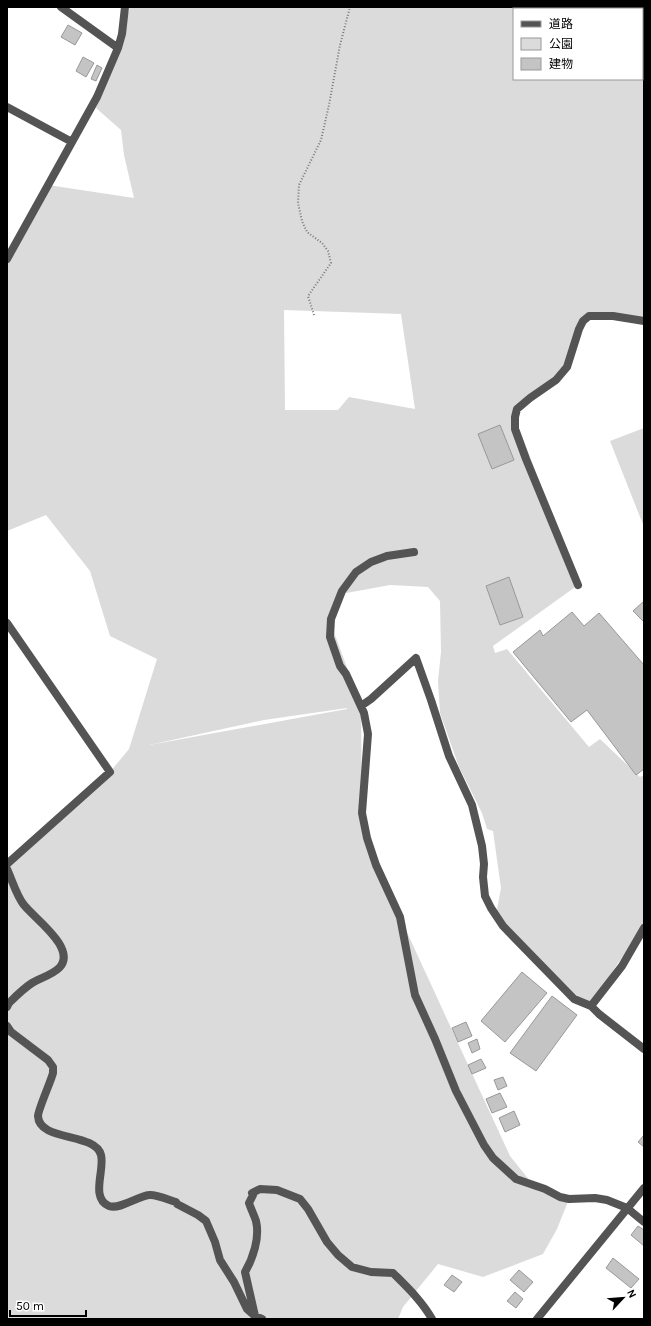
<svg xmlns="http://www.w3.org/2000/svg" width="651" height="1326" font-family="Karla,'Noto Sans JP',sans-serif">
	<rect width="100%" height="100%" fill="#fff"/>
	<path fill="#dbdbdb" fill-rule="evenodd" d="M130 7H644V322L589 316 556 380 517 409 515 417 578 585 493 646 495 653 507 649 589 747 600 739 640 777 644 775V928L616 966 591 1006 568 993 496 915 501 888 493 831 487 829 482 813 459 767 440 713 438 681 441 652 440 601 428 587 390 585 341 594 331 624 361 706 362 813 388 891 510 1156 538 1191 569 1199 557 1229 543 1254 483 1277 438 1264 403 1307 398 1319H7V864L110 772 129 749 157 659 110 636 90 571 46 515 7 531V259L48 185 134 198 124 155 121 130 96 108 120 47 118 48ZM514 9H642V79H514ZM284 310 401 314 415 409 349 397 338 410H285ZM347 708V709L149 745 264 720Z
		M644 428V527L610 441Z"/>
	<path fill="#c4c4c4" stroke="#989898" d="M68 25 82 33 75 45 61 37Z
		M83 57 94 63 86 77 76 71Z
		M97 65 102 68 96 81 91 79Z
		M500 425 514 460 492 469 478 434Z
		M509 577 523 617 500 625 486 586Z
		M644 601V622L633 611Z
		M572 612 584 626 599 613 644 665V702L643 703 644 704V769L636 775 587 710 571 722 513 652 540 630 543 636Z
		M522 972 547 993 505 1042 481 1021Z
		M552 996 577 1015 536 1071 510 1053Z
		M466 1022 472 1036 458 1042 452 1028Z
		M477 1039 480 1049 472 1053 468 1043Z
		M481 1059 486 1068 472 1074 468 1065Z
		M503 1077 507 1086 498 1090 494 1080Z
		M500 1093 507 1107 492 1113 486 1099Z
		M514 1111 520 1125 505 1132 499 1118Z
		M644 1135V1147L638 1142Z
		M638 1226 644 1230V1246L631 1235Z
		M613 1258 639 1279 631 1288 606 1268Z
		M519 1270 533 1282 524 1292 510 1280Z
		M452 1275 462 1282 454 1292 444 1285Z
		M515 1292 523 1299 516 1308 507 1301Z"/>
	<g fill="none" stroke-linecap="round" stroke-linejoin="round">
		<path stroke="#767676" stroke-width="2" stroke-dasharray="1 2" stroke-linecap="butt" d="M314 315 308 296 331 263 328 251 322 243 307 232 302 221 298 203 299 185 321 140 329 105 340 45 350 7"/>
		<path stroke="#545454" stroke-width="8" d="M61 7 118 48
			M7 107 72 142
			M7 259 97 97 118 48 122 34 125 7
			M414 552 387 556 371 562 356 572 342 591 331 619 330 637 340 666 346 674 364 713 368 734 362 813 367 838 376 865 400 917 415 995 435 1039 456 1091 484 1145 493 1158 516 1179 545 1189 560 1197 569 1199 595 1198 607 1200 627 1208 644 1222
			M578 585 526 459 515 429V417L517 409 530 398 556 380 567 367 579 329 583 321 589 316H613L644 321
			M7 623 110 772 7 864
			M361 706 371 699 416 658 431 700 449 756 472 805 482 846 484 864 483 877 485 896 491 908 503 926 574 999 591 1006 599 1014 644 1049
			M7 869C12 880 17 897 24 905 35 919 78 949 59 968 52 975 40 978 32 983 24 988 16 996 9 1003L7 1007
			M591 1006 622 966 644 928
			M7 1026 11 1032 48 1060 53 1067V1073C51 1081 38 1110 38 1116 39 1142 95 1132 101 1155 105 1170 90 1198 109 1206 120 1210 138 1196 149 1195 156 1194 169 1200 176 1202L177 1204 198 1215 206 1221 215 1242 220 1260 234 1282 247 1309 255 1316 262 1319
			M255 1316 245 1272C253 1258 260 1238 256 1221 254 1215 251 1209 249 1203L253 1195 252 1193 260 1189 277 1190 300 1199 308 1209 327 1242 338 1255 352 1267 371 1272 393 1273C407 1287 422 1301 432 1319"/>
		<path stroke="#545454" stroke-width="8" d="M537 1319 644 1188"/>
	</g>
	<rect width="651" height="1326" fill="none" stroke="#000000" stroke-width="16"/>
	<rect x="513" y="8" width="130" height="72" fill="#ffffff" stroke="#999999"/>
	<rect x="521" y="21" width="20" height="6" fill="#545454" stroke="#999999"/>
	<text x="549" y="28" font-size="12" fill="#000000">道路</text>
	<rect x="521" y="38" width="20" height="12" fill="#dbdbdb" stroke="#999999"/>
	<text x="549" y="48" font-size="12" fill="#000000">公園</text>
	<rect x="521" y="58" width="20" height="12" fill="#c4c4c4" stroke="#999999"/>
	<text x="549" y="68" font-size="12" fill="#000000">建物</text>
	<g transform="translate(623 1298) rotate(64)" stroke="#ffffff" stroke-width="3" paint-order="stroke">
	<path d="M0-3L7 15L0 10L-7 15Z" fill="#000000"/>
	<text y="-6" font-size="11" font-weight="bold" text-anchor="middle" fill="#000000">N</text>
	</g>
	<path d="M10 1310v6h76v-6" fill="none" stroke="#000000" stroke-width="2"/>
	<text x="16" y="1310" font-size="12" fill="#000000" stroke="#ffffff" stroke-width="3" paint-order="stroke">50 m</text>
</svg>
